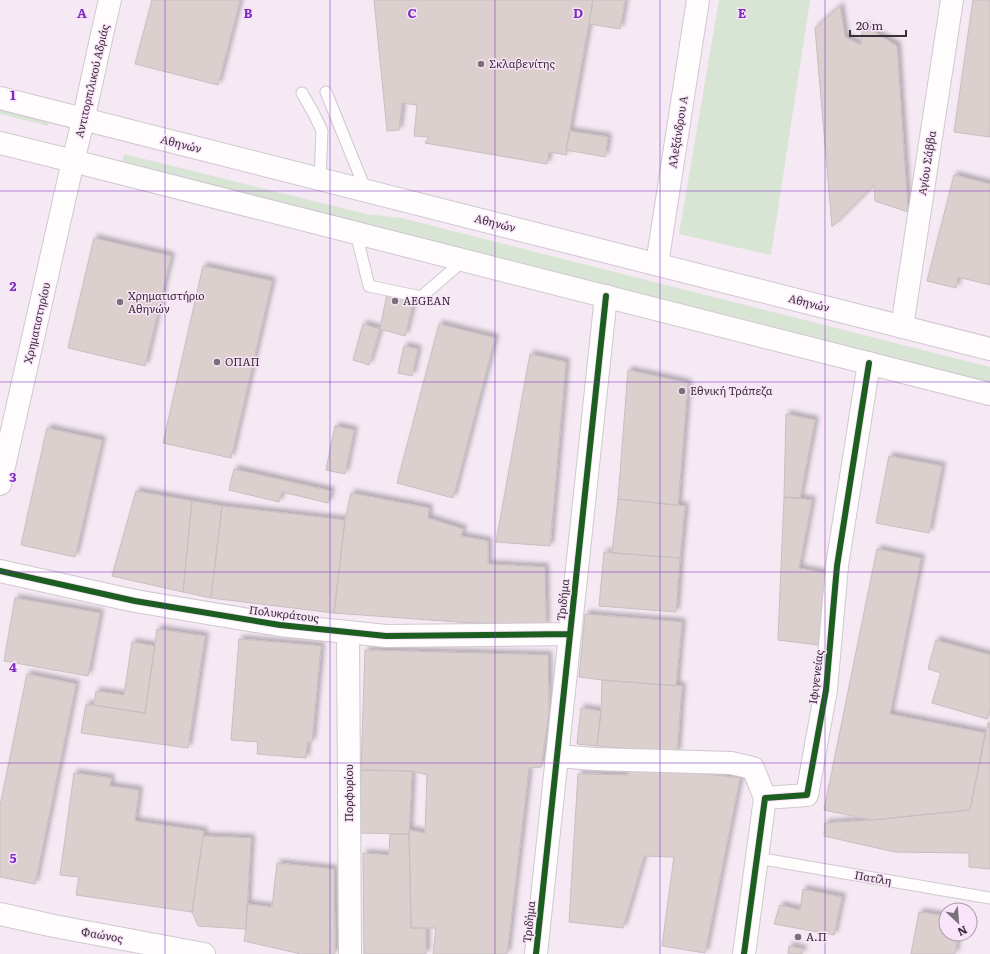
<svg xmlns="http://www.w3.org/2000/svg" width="990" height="954" font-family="Literata,serif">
	<defs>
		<filter id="shadow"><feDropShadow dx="3.5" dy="-3.5" stdDeviation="2" flood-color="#0004"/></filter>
	</defs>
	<rect width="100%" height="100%" fill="#f5e9f4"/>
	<path fill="#d8e4d4" d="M719 0H810L771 255 679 234Z
		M0 108 49 120 48 126 0 114Z
		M124 154 366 214 401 218 990 367V382L122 162Z"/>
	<path fill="#dbd0ce" stroke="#c7bfc0" filter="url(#shadow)" d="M152 0H240L218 85 135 64Z
		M374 0H593L566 150 567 155 549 152 547 164 425 143 429 137 414 136 417 105 402 103 399 130 387 131Z
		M593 0H625L620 29 589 24Z
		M973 0H990V137L954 132Z
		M840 6 845 37 861 45 863 25 897 46 908 212 875 201 874 185 832 227 815 28Z
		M570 131 608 137 605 157 566 150Z
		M954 175 990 184V285L958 277 956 288 927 281Z
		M94 238 171 256 145 366 68 348Z
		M203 266 272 281 231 458 163 443Z
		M387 294 414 300 405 336 380 329Z
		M363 324 380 329 369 365 353 360Z
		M439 324 495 338 453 498 397 483Z
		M404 346 418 349 412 376 398 373Z
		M530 354 566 362 550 546 496 542Z
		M628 370 688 383 678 505 618 499Z
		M786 414 815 420 800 498 784 497Z
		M335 426 354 430 345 474 326 470Z
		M47 428 102 440 75 557 21 545Z
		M889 456 942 466 929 533 876 523Z
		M234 469 331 491 328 503 282 492 279 502 229 490Z
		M136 491 192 501 183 592 112 576Z
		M351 493 429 508 428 518 463 529 461 536 488 541V564L545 567 546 626 458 622 334 613 345 520Z
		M784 497 812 500 799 568 828 574 818 645 778 640Z
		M618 499 685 506 680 558 612 553Z
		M192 501 222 506 211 598 183 592Z
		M222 506 345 520 334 613 211 598Z
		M877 549 921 558 890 714 985 733 970 810 872 820 824 810Z
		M604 552 680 558 676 612 599 606Z
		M15 598 100 613 88 676 4 661Z
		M585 614 682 622 676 686 602 680 579 677Z
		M157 629 205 636 188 748 81 733 86 704 145 713Z
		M239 639 321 646 312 742H307L306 758 257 754 258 742 231 740Z
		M936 640 990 655V710L987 719 932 703 941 673 928 669Z
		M132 642 155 646 145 713 94 705 96 691 124 695Z
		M365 650 548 655 549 712 541 767 529 768 507 954H433L436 928H411L409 830 425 833 427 775 412 771 361 770Z
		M27 674 76 684 35 884 0 877V806Z
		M602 680 682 686 677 753 597 746 601 711Z
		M581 708 601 711 597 746 577 744Z
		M988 723H990V869L969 867V853L895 852 824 836 825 823 872 820 970 810Z
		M629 765 740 778 705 953 662 946 674 857 644 856 623 928 569 922 578 774 628 775Z
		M361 770 412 771 409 834 359 833Z
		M74 773 111 778 110 786 139 790 135 821 204 831 192 912 76 895 79 877 60 875Z
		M390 834H409L411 928H426V954H364L363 853 389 855Z
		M203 836 251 838 246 929 198 926 192 912Z
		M277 863 334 869 335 954H301L244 941 246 929 247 904 272 907Z
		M803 889 842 897 834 935 774 924 780 905 800 910Z
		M919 912 946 916V934H958L955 954H911Z
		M789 946 803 949 802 954H788Z"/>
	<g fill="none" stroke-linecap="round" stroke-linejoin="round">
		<g stroke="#d1c7d0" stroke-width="13">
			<path id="service" d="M326 92 366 191
				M302 93 314 114 322 131 320 179
				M356 233 369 286 421 297 464 260
				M757 858 990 898"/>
		</g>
		<g stroke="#d1c7d0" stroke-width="24">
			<path id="minor" d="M657 264 698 0
				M902 327 952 0
				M0 484 73 161C87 108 97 54 110 0
				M0 571 135 601 280 625 386 636 570 634
				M348 632 350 954
				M557 756 595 759 731 763 753 768 765 798
				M0 914 54 926 204 954
				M536 954 606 296
				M744 954 765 798 807 795 826 690 837 566 869 363"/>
		</g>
		<g stroke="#d1c7d0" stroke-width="24">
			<path id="trunk" d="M0 98 990 349
				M0 143 73 161 990 394"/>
		</g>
		<use href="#service" stroke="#fefcfd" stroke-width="11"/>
		<use href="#minor" stroke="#fefcfd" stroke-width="22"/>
		<use href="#trunk" stroke="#fefcfd" stroke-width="22"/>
		<g stroke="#fae4f9" stroke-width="8">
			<path id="cycleway" d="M0 571 135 601 280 625 386 636 570 634
				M536 954 606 296
				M744 954 765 798 807 795 826 690 837 566 869 363"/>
		</g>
		<use href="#cycleway" stroke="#1b5e20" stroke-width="6"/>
	</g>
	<path fill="none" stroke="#7b2cbf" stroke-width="1" stroke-opacity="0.55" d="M165 0V954M330 0V954M495 0V954M660 0V954M825 0V954M0 191H990M0 382H990M0 572H990M0 763H990"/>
	<g fill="#7a7079" stroke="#fae4f9" stroke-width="1.5">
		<circle cx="481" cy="64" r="4"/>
		<circle cx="395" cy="301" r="4"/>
		<circle cx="120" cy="302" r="4"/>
		<circle cx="217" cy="362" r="4"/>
		<circle cx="682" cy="391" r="4"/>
		<circle cx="798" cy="937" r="4"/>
	</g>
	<g text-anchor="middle" stroke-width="3" stroke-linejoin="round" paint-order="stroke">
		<g font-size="11" fill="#382f37" stroke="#fae4f9" text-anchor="start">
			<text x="489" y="68">Σκλαβενίτης</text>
			<text x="128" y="300">Χρηματιστήριο<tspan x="128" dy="13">Αθηνών</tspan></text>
			<text x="403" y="305">AEGEAN</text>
			<text x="225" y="366">ΟΠΑΠ</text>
			<text x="690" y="395">Εθνική Τράπεζα</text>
			<text x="806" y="941">Α.Π</text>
		</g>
		<g font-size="11" fill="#382f37" stroke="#fae4f9">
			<text transform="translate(92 81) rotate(-77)" y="4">Αντιτορπιλικού Αδριάς</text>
			<text transform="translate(678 132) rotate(-81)" y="4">Αλεξάνδρου Α</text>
			<text transform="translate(181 144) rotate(14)" y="4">Αθηνών</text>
			<text transform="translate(927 163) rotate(-81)" y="4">Αγίου Σάββα</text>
			<text transform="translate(495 223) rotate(14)" y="4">Αθηνών</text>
			<text transform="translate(809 303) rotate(14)" y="4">Αθηνών</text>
			<text transform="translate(37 323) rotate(-77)" y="4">Χρηματιστηρίου</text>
			<text transform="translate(563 600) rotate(-84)" y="4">Τριδήμα</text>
			<text transform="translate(284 614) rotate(7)" y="4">Πολυκράτους</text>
			<text transform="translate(816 677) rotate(-83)" y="4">Ιφιγενείας</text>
			<text transform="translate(349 793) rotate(-90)" y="4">Πορφυρίου</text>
			<text transform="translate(873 878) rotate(10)" y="4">Πατίλη</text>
			<text transform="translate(529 922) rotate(-84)" y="4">Τριδήμα</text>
			<text transform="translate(102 935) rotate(10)" y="4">Φαώνος</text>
		</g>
	</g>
	<g font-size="13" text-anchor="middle" font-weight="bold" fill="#7b2cbf" stroke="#fae4f9" stroke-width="3" stroke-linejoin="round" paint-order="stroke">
		<text x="82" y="18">A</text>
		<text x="248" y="18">B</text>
		<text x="412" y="18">C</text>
		<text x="578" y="18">D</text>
		<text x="742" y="18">E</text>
		<text x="13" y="100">1</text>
		<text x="13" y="291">2</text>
		<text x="13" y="482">3</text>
		<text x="13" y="672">4</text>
		<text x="13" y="863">5</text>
	</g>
	<g transform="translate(958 922) rotate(154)"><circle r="19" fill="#fae4f9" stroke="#ac9cab"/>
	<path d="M0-3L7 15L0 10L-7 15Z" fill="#7a7079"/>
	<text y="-6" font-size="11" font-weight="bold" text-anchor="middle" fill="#382f37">N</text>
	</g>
	<path d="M850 30v6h56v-6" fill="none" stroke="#382f37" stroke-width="2"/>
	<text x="856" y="30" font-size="12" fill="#382f37" stroke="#fae4f9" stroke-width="3" paint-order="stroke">20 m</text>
</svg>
